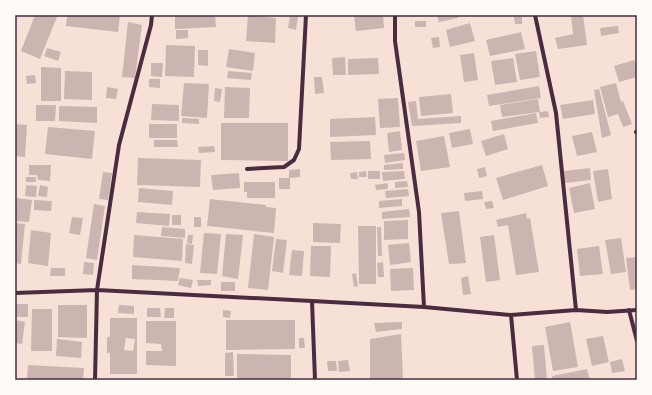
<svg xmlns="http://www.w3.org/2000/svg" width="652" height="395" font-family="'PT Sans Narrow',sans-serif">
	<rect width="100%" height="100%" fill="#f7e1d7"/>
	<path fill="#ccb4b1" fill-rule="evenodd" d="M35 15H51L57 17 40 59 21 51Z
		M67 15H120L118 32 66 26Z
		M175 15H215L216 27 175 29Z
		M248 15 276 18 275 43 246 41Z
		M290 15 298 16 296 30 288 28Z
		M370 15H383L384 28 356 31 354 16Z
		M437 15H457L458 18 439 22Z
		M571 15H583L587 45 558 49 555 38 573 34Z
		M514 17H522V24H515Z
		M415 21H426V27H415Z
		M128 22 142 25 135 78 122 77Z
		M470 23 475 41 450 47 446 30Z
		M618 26 619 33 601 36 600 28Z
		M176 30H188V38L176 39Z
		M521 32 525 49 490 56 486 40Z
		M439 37 440 47 433 48 431 38Z
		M166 45 195 46 194 77 165 76Z
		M47 48 61 52 58 61 44 56Z
		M229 49 255 53 253 71 226 67Z
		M198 50H208V66L198 65Z
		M536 51 540 77 520 80 515 54Z
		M474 53 478 80 464 82 460 55Z
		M345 57 346 75H333L332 58Z
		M378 58 379 74 348 75V59Z
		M513 58 517 82 495 85 491 61Z
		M634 60 637 69V77L619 82 614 66Z
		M151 63H163L162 77 151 76Z
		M41 67 61 68V101H41Z
		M65 71 92 72V100L64 99Z
		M228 71 252 73 251 80 227 78Z
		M35 75 36 83 27 84 26 76Z
		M314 77H322L324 93 315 94Z
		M149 79H160V88L149 87Z
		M184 83 209 84 207 118 181 116Z
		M616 83 621 102 623 101 632 124 623 127 618 114 608 117 600 87Z
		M539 86 541 98 489 106 487 95Z
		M107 87 118 89 116 99 106 98Z
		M225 87 250 88 249 118H224Z
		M215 88 222 89 220 102 214 101Z
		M599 89 611 135 602 138 594 90Z
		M451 94 453 113 421 116 419 97Z
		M398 98 400 127 380 128 378 99Z
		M538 99 540 112 548 111 549 117 540 118 539 112 502 117 500 105Z
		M593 100 595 114 563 119 560 105Z
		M416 101 418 119 461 116V123L412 126 408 102Z
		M152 104 179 105V121L151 120Z
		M36 105H56L55 121H36Z
		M59 106 97 107V123L59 121Z
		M536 113 538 123 493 131 491 121Z
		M375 117 376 135 330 137V119Z
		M182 118 199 119V124L182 123Z
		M221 123H288V161L221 160Z
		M15 124 27 125 25 157 15 156Z
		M149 124H177V138H149Z
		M48 127 95 131 92 159 45 154Z
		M470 129 473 144 452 148 449 133Z
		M400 131 402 150 389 152 387 133Z
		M592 132 597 152 577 156 572 136Z
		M504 134 508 149 486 156 481 141Z
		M444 136 450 167 421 171 416 141Z
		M154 140H177L178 147H154Z
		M370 141 371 159 331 160 330 142Z
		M214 146 215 152 199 153 198 147Z
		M404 153 405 160 385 163 384 155Z
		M138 158 201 160 200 187 137 185Z
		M403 163V169L384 170V165Z
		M29 165H51L50 181 38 180 37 175H29Z
		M542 165 548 186 503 200 496 178Z
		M485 167 487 176 479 178 477 169Z
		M590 168 591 180 565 183 564 171Z
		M300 169V177L289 178V170Z
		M608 169 612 199 598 202 593 171Z
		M366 171 367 177H359V172Z
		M368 171H380V179H368Z
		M404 171 405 179 383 181 382 172Z
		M103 172 112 173 108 200 99 199Z
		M357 172 358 179H351L350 173Z
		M239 173 240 188 213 190 211 175Z
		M26 177H36V182H26Z
		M279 178H290V189H279Z
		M407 181 408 187 395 188V182Z
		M244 182H275V198H247V192H244Z
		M388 183V189L376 190 375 185Z
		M590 183 595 209 574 213 569 188Z
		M26 185 37 186 36 197 25 196Z
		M40 185 48 187 47 197 38 196Z
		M139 188 173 191 172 205 138 202Z
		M408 189 409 196 386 198 385 191Z
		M482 191 483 199 465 201 464 193Z
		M17 198 32 200 29 222 15 221Z
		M210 199 266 205V207L276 208 274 233 207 226Z
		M402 199V206L379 208V201Z
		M34 200 52 201 51 211 34 210Z
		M492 201 494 208 486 209 484 202Z
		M94 204 105 206 97 260 86 258Z
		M409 209 410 217 382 219V212Z
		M459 211 466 263 449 264 441 213Z
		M137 212 170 214 169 226 136 223Z
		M526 213 527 219 530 218 539 272 516 275 508 225 498 227 496 220Z
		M172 215H181V225H172Z
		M72 217 83 218 80 235 69 233Z
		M194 217H201V227H194Z
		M408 220V239L384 240V221Z
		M15 223 25 224 21 264 15 263Z
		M313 223 341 224 340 243 313 242Z
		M358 226H376V284H359Z
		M162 227 185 229V238L161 236Z
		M377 227H381L382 256H378Z
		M31 230 51 233 48 266 28 263Z
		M204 233 221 234 217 274 200 273Z
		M226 234 243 235 238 279 222 276Z
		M254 234 274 237 268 290 248 288Z
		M134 235 183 239 182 261 133 257Z
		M188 235H193L192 244 187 243Z
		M494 235 500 280 486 282 480 237Z
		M621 238 626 272 611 274 605 240Z
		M276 239 287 240 283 273 272 271Z
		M409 243 411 262 390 265 388 245Z
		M186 244 194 245 192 264 185 263Z
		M311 246H331L330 277 310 276Z
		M599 246 603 274 580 276 577 249Z
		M292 250 304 251 302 276 289 275Z
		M637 257V289L630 290 626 258Z
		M84 262 94 263 93 275 83 274Z
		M383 262 384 277H378L377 263Z
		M132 265 180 268 178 281 132 279Z
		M51 268H65V276H50Z
		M413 268 414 290 391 291 390 269Z
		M356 273 358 286 354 287 352 274Z
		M468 276 471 294 463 295 461 278Z
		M180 278 193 280 191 288 178 285Z
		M197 280H211V285L198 286Z
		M221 282H235V291H221Z
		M15 304H28V317H15Z
		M58 305H87V338L58 337Z
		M119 305 134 306V314L118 313Z
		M147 308H160L161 317H147Z
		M165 308H174V318H164Z
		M32 309H52V351H31Z
		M223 310 231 311 230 318 223 317Z
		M110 318H137V374H110V353H107V337H110ZM126 338 135 339 133 351 124 350Z
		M15 320 25 322 22 344 15 343Z
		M226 320H295V349L226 350Z
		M146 321H176V366L146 365V351H162L161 344 146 343Z
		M402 322V329L376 332 374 323Z
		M570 322 578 367 553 371 545 327Z
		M401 334 403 379 370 380V339Z
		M603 336 609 362 592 366 586 339Z
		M299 338H304L305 348H299Z
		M57 339 82 342 81 358 56 356Z
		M544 345 547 380H535L532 346Z
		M233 352 234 376H225V353Z
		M237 354 291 355V380H237Z
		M622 359 625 371 612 373 610 362Z
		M348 360 350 371 339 372 338 361Z
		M327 361H336L337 371H328Z
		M28 365 84 368 83 380H27Z
		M587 369 590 380H553L552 376Z"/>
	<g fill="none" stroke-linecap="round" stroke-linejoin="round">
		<path stroke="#4a2c40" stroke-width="4" d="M395 15V41L419 212 424 307
			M535 15 556 113 576 310
			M636 132 637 131
			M247 169 284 167 294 160 299 149 306 15
			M15 293 97 290 312 301 424 307 511 315 576 310 607 312 637 310
			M312 301 315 380
			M629 310 637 341
			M511 315 517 380
			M95 380 97 290 119 145 151 25 152 15"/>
	</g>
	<rect width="652" height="395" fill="none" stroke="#fffaf5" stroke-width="32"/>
	<rect x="16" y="16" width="620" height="363" fill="none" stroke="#4a2c40" stroke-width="1.5"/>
</svg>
